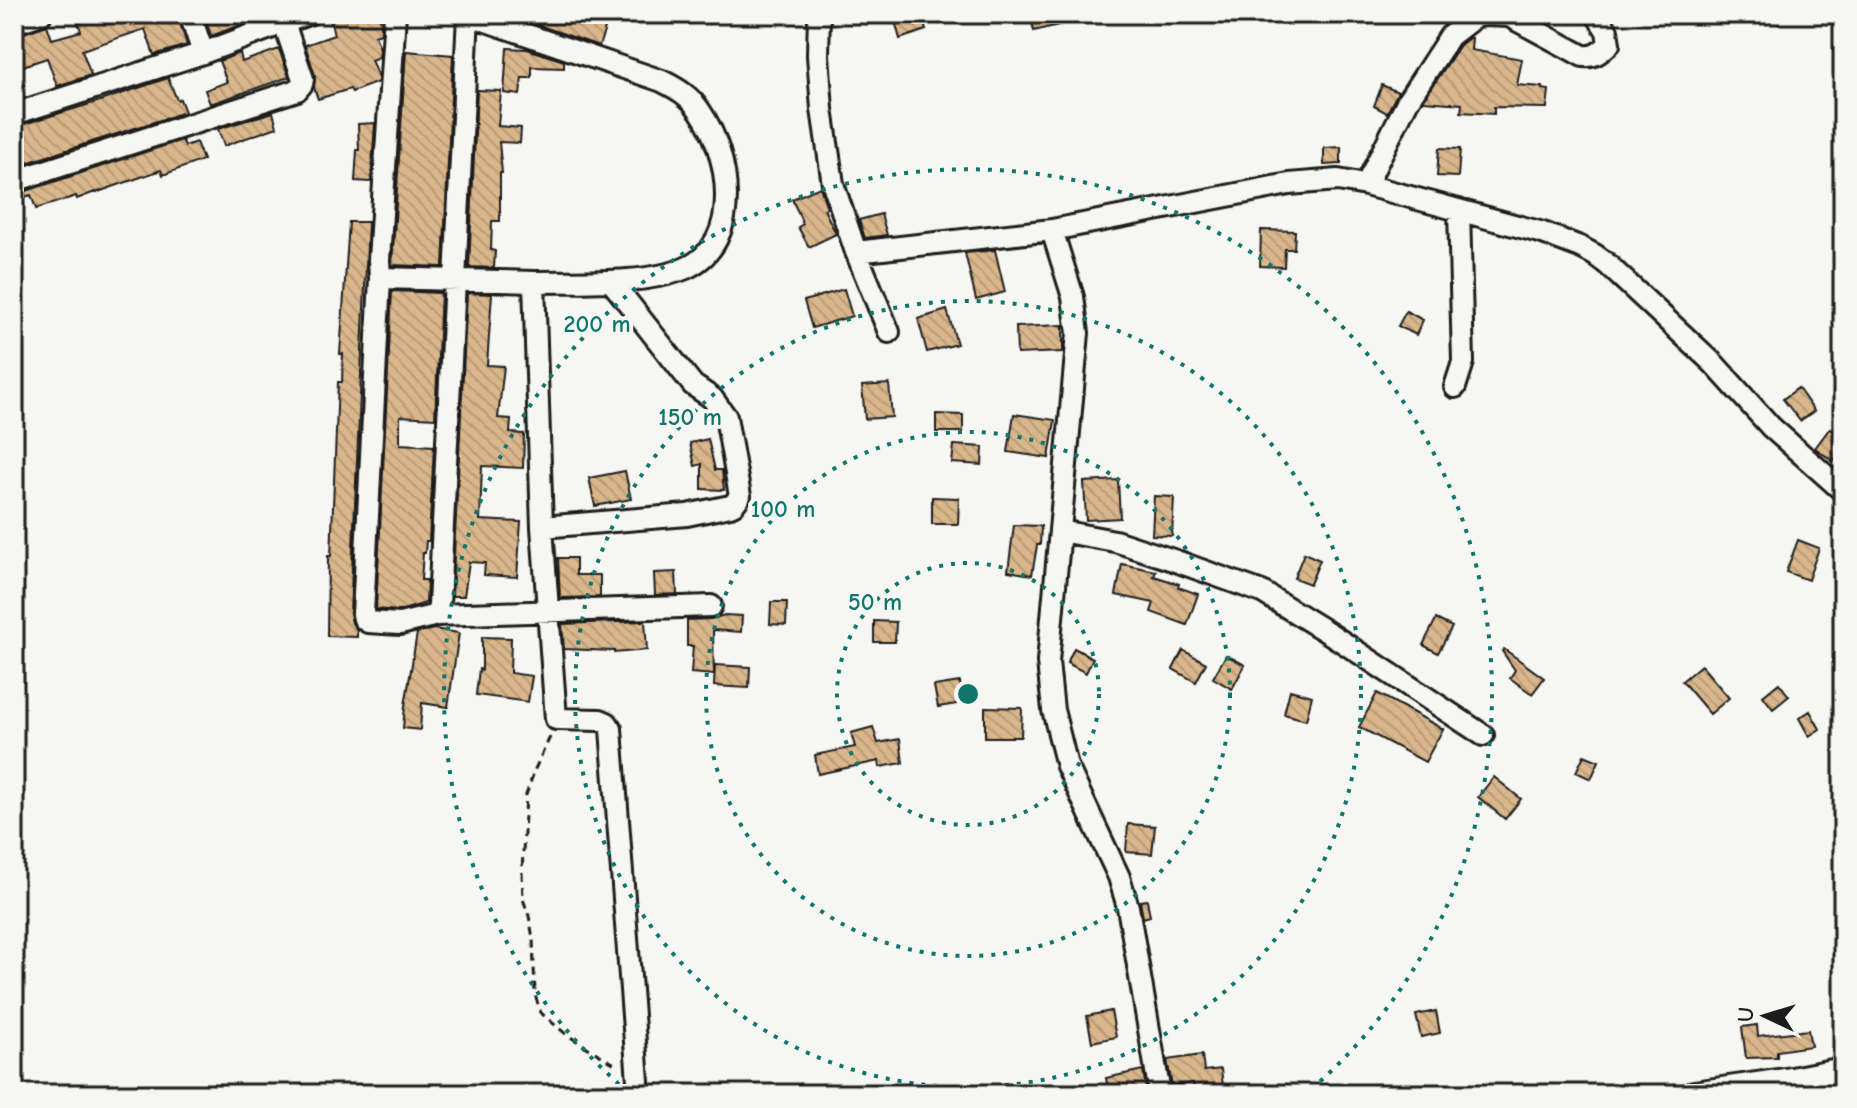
<svg xmlns="http://www.w3.org/2000/svg" width="1857" height="1108" font-family="'Comic Neue',sans-serif">
	<defs>
		<pattern id="building-back-hatch" width="6" height="6" patternUnits="userSpaceOnUse" patternTransform="scale(2)"><rect width="6" height="6" fill="#d9b68b"/><path d="M-1 5l2 2M0 0l6 6M5-1l2 2" fill="none" stroke="#ba9c77"/></pattern>
	</defs>
	<rect width="100%" height="100%" fill="#f6f6f2"/>
	<filter id="ink" filterUnits="userSpaceOnUse"><feTurbulence type="fractalNoise" baseFrequency=".0125" numOctaves="2"/><feDisplacementMap in="SourceGraphic" scale="16" xChannelSelector="R" yChannelSelector="G"/><feConvolveMatrix kernelMatrix="1 2 1 2 8 2 1 2 1" color-interpolation-filters="sRGB"/></filter>
	<g filter="url(#ink)">
		<path fill="url(#building-back-hatch)" stroke="#1c1c1c" stroke-width="2" d="M75 14H177L187 45 154 55 145 29 82 50 91 75 57 86 47 58 14 69V42L23 39 21 34 47 25 52 39 81 31Z
			M204 14H264L265 16 211 36Z
			M329 14H379L381 23V33L375 35 380 49 379 57 371 60 378 77V82L352 92 350 89 318 99 314 88 315 75 305 45 334 35Z
			M506 14H610L599 46Z
			M893 14H921L926 30 900 39Z
			M1030 14H1082L1083 19 1034 31Z
			M1469 38H1472L1471 50 1522 59 1517 85 1542 87V89L1549 90 1547 108 1494 107V114L1461 112 1462 104 1423 101 1460 45Z
			M507 48 527 49 564 61V68L532 67V78H522L520 95 504 93Z
			M279 49 289 77 210 104 205 90 227 82 219 61 240 53 242 62Z
			M406 51 453 55 443 267 392 265Z
			M168 78 177 100 180 99 185 112 14 167V127L100 101Z
			M1382 85 1398 92 1387 113 1374 106Z
			M477 90 501 91 498 126 521 128 520 143 499 142 502 173H500V221H492L491 250 495 251 494 268 469 267Z
			M273 112 277 127 224 146 218 129Z
			M375 123 371 182 355 181 357 150H359L358 124Z
			M182 140 185 146 196 142 203 160 163 175 161 170 95 193V192L77 199 76 196 36 209 31 195 25 197 23 192Z
			M1341 147V164L1324 165V148Z
			M1439 148 1460 149 1458 177 1437 176Z
			M820 187 827 208 824 209 836 234 809 247 798 227 803 224 792 199Z
			M881 214 887 235 865 238 859 220Z
			M349 222H368L350 613 352 623 357 630V637L327 636 328 556H331L338 382H342L343 354H340Z
			M1261 230 1295 231 1294 249H1285L1284 267 1260 266Z
			M995 250 1005 292 976 300 965 253Z
			M844 289 852 316 812 328 804 301Z
			M392 291 441 293 435 418 400 416V444L434 446 429 541H426L425 553H423L421 580H427L426 603 399 611 376 609Z
			M467 293 492 294 487 365 504 366 498 418 511 419 510 433 524 434 523 468 482 466 480 520 521 522 517 577 484 575 485 563 469 562 464 596H452Z
			M947 310 957 344 927 352 918 319Z
			M1406 311 1423 320 1416 335 1398 326Z
			M1063 325V352L1017 354 1016 327Z
			M889 384 892 417 865 419 862 386Z
			M1798 388 1814 411 1800 421 1783 399Z
			M936 414 963 415V432H936Z
			M1014 414 1055 420 1049 458 1008 452Z
			M1830 428 1843 438V448L1833 461 1815 448Z
			M708 439 715 470H722L724 490 702 489V464L695 466 690 443Z
			M954 445 983 447 982 465 952 463Z
			M625 471 631 499 595 506 589 478Z
			M1118 480 1120 518 1086 520 1084 482Z
			M1154 496 1174 497 1172 536 1152 535Z
			M932 497 959 498 958 524H932Z
			M1014 525 1041 526 1040 545H1037L1032 575 1008 571Z
			M1798 540 1819 548 1808 580 1786 572Z
			M1304 553 1320 560 1310 584 1294 578Z
			M558 558H576V575H600V597L560 598Z
			M1122 564 1156 571 1154 576 1179 584 1178 587 1198 594 1187 625 1151 612 1154 603 1116 595Z
			M676 572 677 594 655 595 654 573Z
			M771 602H787L786 625 770 624Z
			M725 615 742 616 741 632 713 630 714 675 691 673 693 646H687V620L711 619Z
			M1436 619 1452 627 1438 653 1423 645Z
			M645 621 647 650 614 653V651L564 649 562 624Z
			M874 621 896 622 895 642H874Z
			M434 629 459 633 448 707 422 703 420 730 403 728 405 706 417 633Z
			M482 637 511 638 510 673 532 676 528 702 476 695 479 669 482 670Z
			M1074 648 1093 658 1086 673 1067 663Z
			M1504 649 1544 678 1532 694 1510 678 1515 670 1502 651Z
			M1183 650 1206 663 1196 682 1173 669Z
			M1226 655 1245 665 1232 689 1213 678Z
			M715 665 750 667 749 688 714 686Z
			M1701 665 1729 698 1710 714 1682 681Z
			M960 682 963 703 938 707 934 686Z
			M1779 683 1789 696 1773 709 1763 696Z
			M1290 690 1312 696 1306 720 1284 714Z
			M1377 693 1443 729 1425 762 1359 727Z
			M985 707 1022 708 1021 737H985Z
			M1810 711 1820 729 1809 736 1799 718Z
			M873 727 878 743 900 739 903 763 880 767 879 761 818 774 815 755 855 747 851 733Z
			M1584 755 1599 761 1591 779 1576 772Z
			M1494 777 1521 799 1505 819 1478 797Z
			M1128 824 1155 826 1152 854 1126 852Z
			M1147 900 1150 916 1143 918 1140 901Z
			M1111 1011 1116 1037 1092 1042 1087 1016Z
			M1436 1011 1440 1033 1421 1037 1416 1015Z
			M1757 1025 1758 1036 1808 1030 1811 1046 1777 1051V1057L1746 1058 1742 1027Z
			M1202 1055 1204 1071 1221 1069 1224 1094H1195L1193 1083 1172 1086 1167 1060Z
			M1143 1070 1146 1089 1143 1090 1144 1094H1109L1106 1078Z"/>
		<g fill="none" stroke-linecap="round" stroke-linejoin="round">
			<g stroke="#1c1c1c" stroke-width="26">
				<path id="minor" d="M190 14 203 53
					M395 14 379 260 380 278 363 614 364 619 368 622 400 624 437 615 439 605 468 15
					M466 14 662 81C678 89 690 96 700 111 730 154 744 242 686 268 647 285 577 281 534 282
					M819 14 818 55 822 109 833 184 856 252 889 332
					M14 23 41 14
					M14 114 203 53 308 14
					M14 181 297 90 302 84 303 79 284 23
					M1366 185 1407 102 1450 36 1476 16 1487 15 1509 16 1583 56C1595 58 1601 51 1609 44L1607 31 1596 14
					M856 252 1052 230
					M380 278 534 282 542 527 556 719 600 720 607 723 611 729 639 1094
					M1455 387 1463 362 1459 210
					M542 527 687 515 730 506 734 504 740 496 726 417 712 398 693 385 611 281
					M1060 531 1115 541 1173 560 1262 592 1332 635 1483 735
					M437 615 711 606
					M1160 1094 1128 907 1119 877 1067 766 1053 710 1048 662 1078 333 1073 297 1052 230 1289 184 1338 180 1366 185 1543 233 1580 247 1595 255 1607 264 1714 364 1771 427 1843 491"/>
			</g>
			<g stroke="#1c1c1c" stroke-width="30">
				<path id="major" d="M1694 1094 1792 1080 1843 1070"/>
			</g>
			<path stroke="#1c1c1c" stroke-width="3" stroke-dasharray="8 6" stroke-linecap="butt" d="M550 737 535 769 526 795 522 872 523 899 529 916 533 938 535 995 541 1013 567 1035 618 1066"/>
			<use href="#minor" stroke="#f6f6f2" stroke-width="20"/>
			<use href="#major" stroke="#f6f6f2" stroke-width="24"/>
		</g>
	</g>
	<g fill="none" stroke="#0f766e" stroke-width="4" stroke-dasharray="4 8">
		<circle cx="968" cy="694" r="131"/>
		<circle cx="968" cy="694" r="262"/>
		<circle cx="968" cy="694" r="393"/>
		<path d="M628 1092A524 524 0 1 1 1308 1092"/>
	</g>
	<circle cx="968" cy="694" r="12" fill="#0f766e" stroke="#f6f6f2" stroke-width="4"/>
	<g font-size="24" text-anchor="middle" font-weight="bold" fill="#0f766e" stroke="#f6f6f2" stroke-width="8" stroke-linejoin="round" paint-order="stroke">
		<text x="597" y="332">200 m</text>
		<text x="690" y="425">150 m</text>
		<text x="783" y="517">100 m</text>
		<text x="875" y="610">50 m</text>
	</g>
	<rect width="1857" height="1108" fill="none" stroke="#f6f6f2" stroke-width="48"/>
	<rect x="24" y="24" width="1809" height="1060" fill="none" stroke="#1c1c1c" stroke-width="3" filter="url(#ink)"/>
	<g transform="translate(1765 1016) rotate(274)" stroke="#f6f6f2" stroke-width="6" paint-order="stroke">
	<path d="M0-6L14 30L0 20L-14 30Z" fill="#1c1c1c"/>
	<text y="-12" font-size="22" font-weight="bold" text-anchor="middle" fill="#1c1c1c">U</text>
	</g>
</svg>
